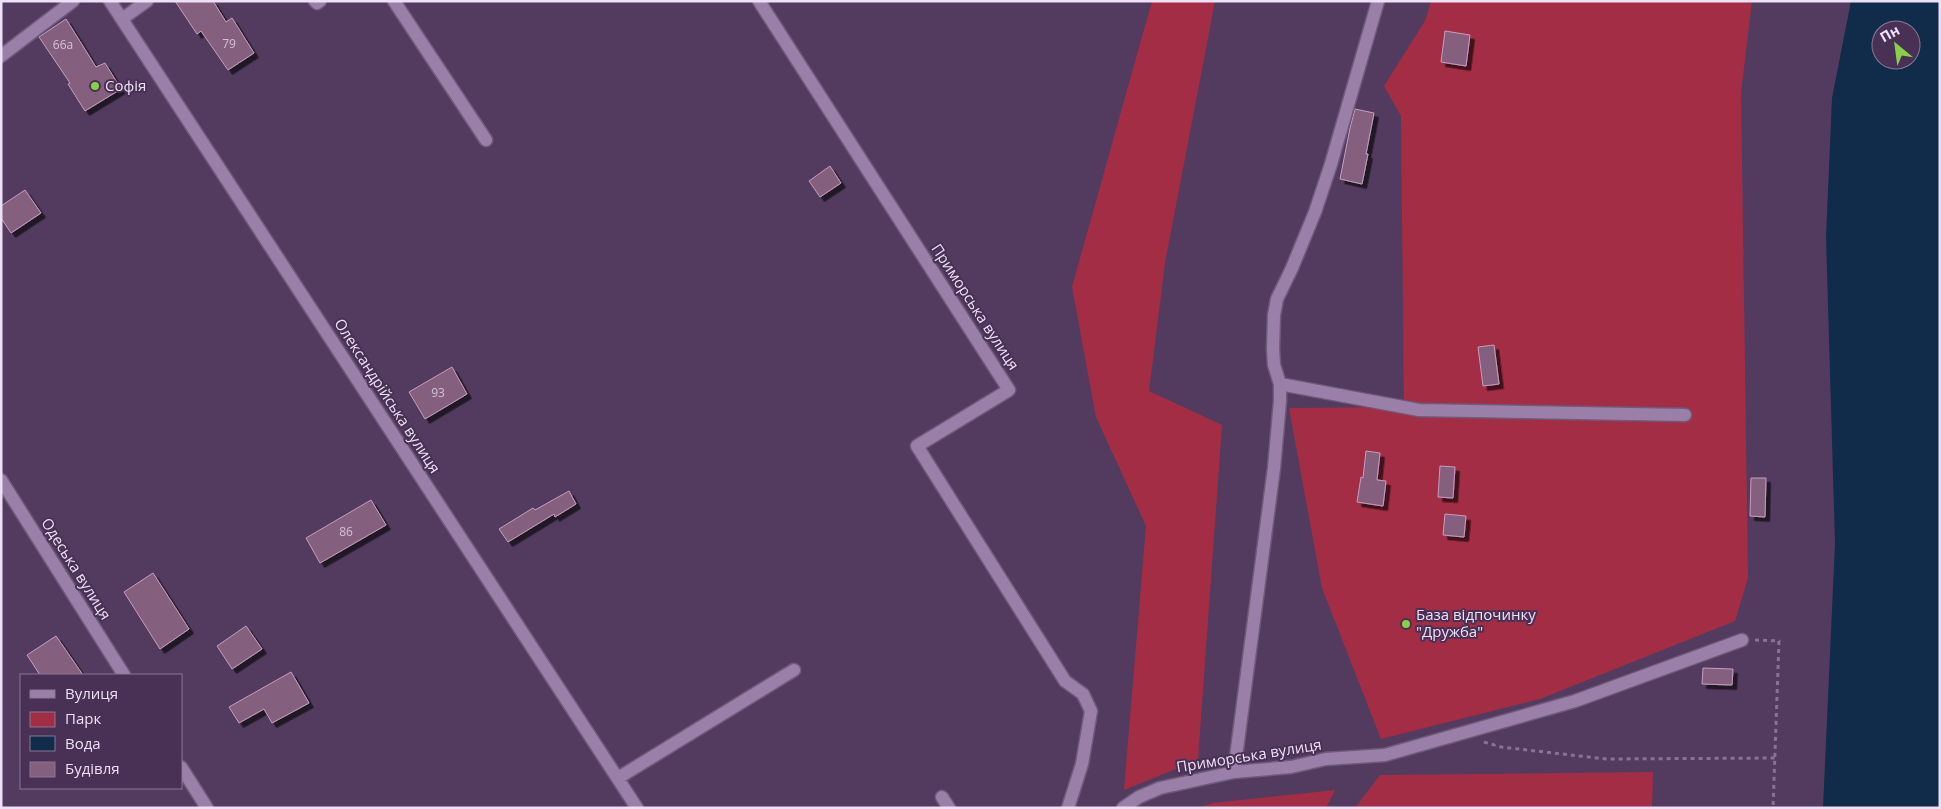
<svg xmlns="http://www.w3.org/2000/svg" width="1941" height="809" font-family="'Open Sans',sans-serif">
	<defs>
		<filter id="shadow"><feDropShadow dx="4.5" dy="4.5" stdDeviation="0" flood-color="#0009"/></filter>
	</defs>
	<rect width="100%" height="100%" fill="#533b60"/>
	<path fill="#a42d46" d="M1152 1H1215L1165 263 1149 391 1222 425 1198 760 1124 790 1146 526 1096 417 1072 287Z
		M1431 1H1752L1741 93 1748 578 1735 621 1540 699 1381 739 1322 588 1289 408 1404 407 1401 116 1384 86 1425 21Z
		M1653 772 1652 808H1355L1380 775Z
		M1335 790 1326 808H1198L1213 803Z"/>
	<path fill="#102c4a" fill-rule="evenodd" d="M1851 1H1940V808H1823L1835 543 1826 237 1832 98ZM1881 30H1911V60H1881Z"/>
	<path fill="#855f7e" stroke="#c79dbf" filter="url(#shadow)" d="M175 1H213L226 22 232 18 254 53 228 70 201 31 197 34Z
		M66 19 96 67 105 63 121 89 85 111 68 84 70 83 39 37Z
		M1445 31 1470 35 1466 66 1441 62Z
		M1355 109 1374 113 1366 154H1368L1362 184 1340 179 1350 128Z
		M830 166 841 183 820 197 809 181Z
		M25 190 41 213 11 233 1 218V206Z
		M1494 345 1499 384 1483 386 1478 347Z
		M452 367 467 394 425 419 409 392Z
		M1366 451 1380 453 1377 480 1386 481 1383 506 1357 502 1361 477 1363 478Z
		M1440 466 1455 467 1453 498 1438 497Z
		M1751 478H1766L1765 517 1750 516Z
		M569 491 576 504 555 517 554 514 508 542 499 529 533 508 535 510Z
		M371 500 386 525 320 563 306 538Z
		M1445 514 1466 516 1464 537 1443 535Z
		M153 573 189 629 160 649 124 592Z
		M246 626 262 649 232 669 217 646Z
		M56 636 83 675H40L27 655Z
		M1703 668 1733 669 1732 685 1702 684Z
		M291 672 309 703 272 723 264 709 239 723 229 707Z"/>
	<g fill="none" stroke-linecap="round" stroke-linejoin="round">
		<g stroke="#6f5a7a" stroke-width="15">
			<path id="minor" d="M110 1 637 808
				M315 1 317 3 320 1
				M394 1 486 140
				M759 1 1009 390 917 446 1065 681 1083 694 1091 711 1082 764 1068 808
				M122 19 147 1
				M1 56 73 1
				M1280 384 1419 410 1685 415
				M1 480 124 675
				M181 767 207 808
				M1234 772 1274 468 1280 401V384L1274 365 1273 349 1274 315 1277 299 1292 268 1315 212 1331 164 1378 1
				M618 778 794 670
				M942 797 949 808
				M1123 808 1139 797 1160 788 1234 772 1291 767 1326 759 1385 755 1575 701 1742 640"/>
		</g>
		<path stroke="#887393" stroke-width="3" stroke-dasharray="4 4" stroke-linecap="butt" d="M1755 640 1779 641 1773 808
			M1484 742 1501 747 1606 759 1776 758"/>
		<use href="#minor" stroke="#9a80a9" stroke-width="12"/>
	</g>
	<g fill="#89cf49" stroke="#483155" stroke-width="2">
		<circle cx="95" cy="86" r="5"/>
		<circle cx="1406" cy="624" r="5"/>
	</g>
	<g text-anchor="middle" stroke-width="4" stroke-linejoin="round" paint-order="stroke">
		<g font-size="12" fill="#d4c0d9">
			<text x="229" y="48">79</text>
			<text x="63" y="49">66а</text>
			<text x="438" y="397">93</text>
			<text x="346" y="536">86</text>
		</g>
		<g font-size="15" fill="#eee0f7" stroke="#483155" text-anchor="start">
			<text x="105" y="91">Софія</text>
			<text x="1416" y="620">База відпочинку<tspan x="1416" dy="17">"Дружба"</tspan></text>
		</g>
		<g font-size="15" fill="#eee0f7" stroke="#483155">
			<text transform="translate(975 307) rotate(57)" y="5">Приморська вулиця</text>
			<text transform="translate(387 396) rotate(57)" y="5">Олександрійська вулиця</text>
			<text transform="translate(76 569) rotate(58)" y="5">Одеська вулиця</text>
			<text transform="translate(1249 756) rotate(-9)" y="5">Приморська вулиця</text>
		</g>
	</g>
	<rect width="1941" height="809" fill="none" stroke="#eee0f7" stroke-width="5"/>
	<rect x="20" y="674" width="162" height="115" fill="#483155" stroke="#8a7796"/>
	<rect x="30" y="690" width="25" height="8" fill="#9a80a9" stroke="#8a7796"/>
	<text x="65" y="699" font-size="15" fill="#eee0f7">Вулиця</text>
	<rect x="30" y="712" width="25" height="15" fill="#a42d46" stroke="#8a7796"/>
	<text x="65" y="724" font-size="15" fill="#eee0f7">Парк</text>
	<rect x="30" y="736" width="25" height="15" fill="#102c4a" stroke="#8a7796"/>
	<text x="65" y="749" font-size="15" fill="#eee0f7">Вода</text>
	<rect x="30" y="762" width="25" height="15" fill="#855f7e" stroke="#8a7796"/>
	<text x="65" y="774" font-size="15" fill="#eee0f7">Будівля</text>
	<g transform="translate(1896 45) rotate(331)"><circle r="24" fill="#483155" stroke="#8a7796"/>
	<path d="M0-4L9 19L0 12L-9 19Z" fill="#89cf49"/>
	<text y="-8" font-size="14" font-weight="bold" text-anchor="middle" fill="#eee0f7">Пн</text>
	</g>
</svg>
